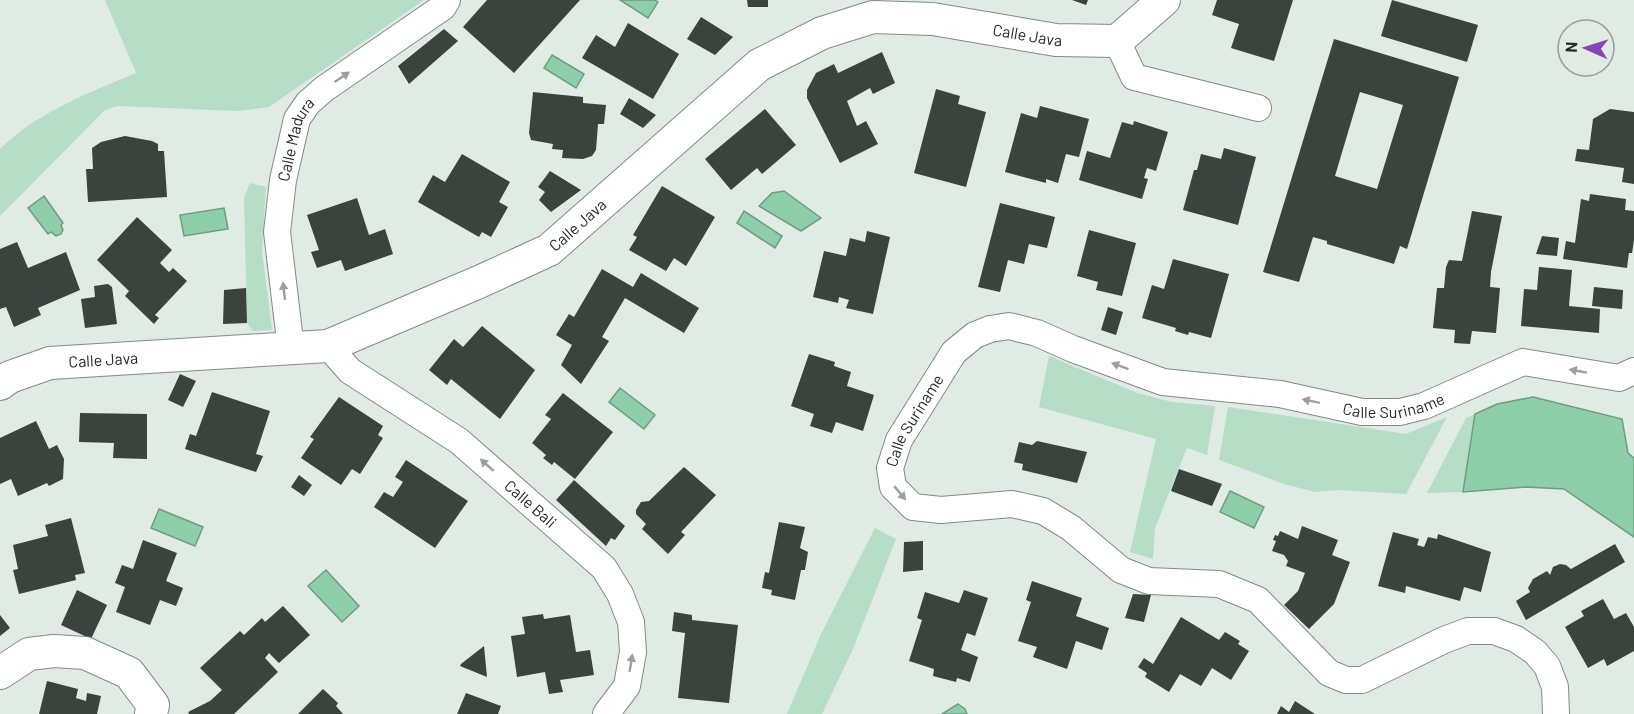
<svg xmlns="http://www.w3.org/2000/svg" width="1634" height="714" font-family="Barlow,sans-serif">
	<rect width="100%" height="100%" fill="#e0ebe4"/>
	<path fill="#b6ddc5" d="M105 0H424L269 107 237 111 118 106 105 110 0 216V149C37 112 89 93 136 73Z
		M250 183 266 187 262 251 272 330 253 331 247 323 244 197Z
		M1049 356 1137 393 1172 402 1215 406 1207 455 1187 448 1155 528 1153 559 1130 552 1156 439 1039 407Z
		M1228 407 1406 434 1447 417 1406 494 1340 490 1315 492 1284 484 1219 460Z
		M1475 414 1463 492 1427 493 1466 418Z
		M875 528 896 539 853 649 822 714H787L821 634Z"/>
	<path fill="#8ecfa9" stroke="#6e9d82" stroke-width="1.5" d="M620 0H655L658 2 648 18Z
		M552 55 584 74 576 88 544 68Z
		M784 191 821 218 801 231 759 206 772 193Z
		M44 196 63 223 61 225 63 230 61 234 56 236 51 232 48 234 28 208Z
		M224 208 228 229 184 236 180 215Z
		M744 211 782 236 775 248 737 223Z
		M620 388 655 415 644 429 609 402Z
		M1533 397 1622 419 1628 453 1634 458V537L1564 489 1526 487 1463 492 1475 414 1497 404Z
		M1230 491 1264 507 1254 528 1220 512Z
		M159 509 203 527 195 546 151 528Z
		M326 570 359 606 342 622 308 586Z
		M958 704 965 709 967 714H942Z"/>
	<path fill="#3a433e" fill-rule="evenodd" d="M487 0H580L514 73 463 27Z
		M747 0H768V7H748Z
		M1072 0H1088L1086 5Z
		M1217 0H1293L1274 61 1231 48 1239 24 1212 15Z
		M1392 0 1478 25 1467 62 1381 36Z
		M701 17 733 37 715 55 687 39Z
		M628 23 679 54 653 99 582 58 596 35 615 47Z
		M444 29 458 41 409 84 398 66Z
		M1334 39 1459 77 1407 249 1400 246 1394 264 1327 244V241L1313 237 1299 282 1263 272ZM1360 92 1403 105 1377 189 1335 176Z
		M882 52 895 83 873 94 870 88 847 101 857 126 866 121 878 144 840 163 807 98V90L816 73 834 64 838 73Z
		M936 89 960 96 958 104 986 112 966 187 914 173Z
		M533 92 583 97V103L606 105 604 124H598L596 150 592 156 583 159 562 158 563 150 552 149 553 144 531 140 529 133Z
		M629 98 656 115 643 128 620 114Z
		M1040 106 1089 119 1079 157 1066 154 1058 183 1046 179V183L1005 172 1021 113 1037 118Z
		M765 109 796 145 762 174 757 168 731 190 705 159Z
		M1610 109 1634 112V184L1622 182 1624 168 1575 161 1577 149 1589 150 1593 119Z
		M1134 121 1168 132 1156 171 1147 168 1144 178 1148 179 1142 199 1079 180 1087 151 1110 158 1122 122 1133 125Z
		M125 136 152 141 158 144V151H164L167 197 88 202 86 169H93L92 148 101 142Z
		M1224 148 1256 157 1238 225 1183 210 1194 170H1197L1201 154 1221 159Z
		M462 154 510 182 499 202 508 207 491 237 482 232 479 237 418 202 433 175 445 182Z
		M550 171 581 190 551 212 539 200 545 192 538 187Z
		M662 186 715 217 686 266 674 258 666 271 629 250 637 237 633 235Z
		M1590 194 1626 199 1625 210 1634 211V240L1632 253H1629L1627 268 1563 259 1566 241 1575 243 1581 199 1589 201Z
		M357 198 369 235 385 229 393 254 345 271 341 260 317 268 311 252 319 250 307 215Z
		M1000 203 1055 217 1047 248 1029 244 1024 264 1008 260 1000 292 978 287Z
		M1472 211 1502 216 1491 272 1490 287 1500 288 1496 333 1472 331 1470 344 1454 343 1455 330 1433 328 1437 288H1444L1446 267 1449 260 1462 261Z
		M137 217 172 250 160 263 169 272 173 268 187 281 155 315 159 318 154 324 125 296 129 291 97 260Z
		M1089 230 1136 243 1122 296 1096 290 1098 282 1077 276Z
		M867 231 890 237 873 314 846 308 849 300 839 297 838 303 813 297 824 251 846 256 850 238 865 242Z
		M1542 236 1559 238 1557 256 1536 254Z
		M17 242 28 268 66 252 80 290 38 308 41 315 14 327 6 307 0 309V249Z
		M1173 259 1229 274 1211 338 1189 332 1188 335 1175 331 1176 328 1142 318 1152 285 1164 289Z
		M1539 267 1572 270 1569 306 1600 309 1599 333 1521 326 1524 289 1537 290Z
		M602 269 633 287 641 273 699 308 684 333 625 298 602 337 609 341 581 384 561 365 572 345 556 335 569 314 574 317Z
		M108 284 112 287 117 324 85 328 81 299 95 297 94 286Z
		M1594 287 1623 290 1622 309 1592 306Z
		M246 288 247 323 223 324 224 290Z
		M1108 307 1123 312 1116 335 1101 330Z
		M482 326 535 370 500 419 451 379 447 385 429 370 454 339 463 347Z
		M809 354 835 362 834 366 851 372 847 386 874 395 863 431 836 422 832 433 810 426 814 414 791 406Z
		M180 374 196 381 183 407 168 400Z
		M212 392 270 411 256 454 263 456 256 472 185 449 190 434 196 436Z
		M563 393 613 432 575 479 554 462 552 465 543 458 546 455 532 443 551 419 545 415Z
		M339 397 383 426 378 435 383 438 360 474 352 469 341 485 301 458 314 439 310 437Z
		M80 413 147 414V459L113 458 114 443 79 442Z
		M36 421 49 449 57 445 64 459 63 479 49 486 47 483 18 496 11 479 0 484V438Z
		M1037 441 1087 452 1077 483 1022 470 1023 464 1014 462 1019 442 1032 445Z
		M406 460 468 501 435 548 374 507 384 492 393 497 403 482 395 477Z
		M684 467 716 495 681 532 685 535 668 554 642 529 646 524 636 514V510L641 502 649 501Z
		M1179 469 1222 484 1212 506 1171 491Z
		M299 475 312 485 304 496 291 487Z
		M574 480 625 526 615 540 611 538 606 546 556 500Z
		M71 518 85 573 75 575 76 580 19 594 13 570 18 569 13 545 48 536 45 525Z
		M779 522 805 527 800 548 808 552 805 570H801L795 600 771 595 772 590 762 588 765 572 769 573Z
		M1302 526 1338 540 1332 555 1350 562 1334 604 1309 629 1284 605 1298 591 1305 573 1286 566 1288 561 1284 555 1272 551 1276 541 1273 540 1275 535 1278 536 1280 531 1298 539Z
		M1393 532 1419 539 1417 545 1424 547 1428 537 1437 539 1438 534 1491 552 1481 592 1464 587 1460 601 1406 586 1405 593 1378 586Z
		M143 540 177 553 166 581 183 588 176 606 160 600 150 625 116 612 125 587 115 583 122 565 133 569Z
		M923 541V570L903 572 904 542Z
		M1615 544 1625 562 1526 620 1516 601 1530 592 1528 588 1533 579 1547 571 1550 575 1553 567 1560 564 1566 565 1571 569Z
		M1032 581 1082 598 1076 616 1109 628 1102 650 1076 641 1067 669 1033 657 1037 647 1018 641 1031 602 1026 600Z
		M77 590 107 605 91 639 61 625Z
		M964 590 988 598 975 636 967 633 961 650 978 657 970 682 957 678 956 682 933 676 934 669 909 661 922 620 917 618 925 592 959 603Z
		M1133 594 1151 595 1144 622 1125 618Z
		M1603 599 1614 619 1626 613 1634 627V651L1607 666 1604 659 1588 668 1565 627 1584 616 1581 611Z
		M283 606 310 635 279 663 269 653 265 658 278 672 234 714H189L188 712 210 701 222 690 200 668 240 631 244 635 262 618 265 622Z
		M674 612 692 615V620L738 625 729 703 678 698 685 633 672 631Z
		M543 614 544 619 570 615 576 652 590 650 594 675 560 680 563 692 549 694 545 672 517 677 511 636 525 634 522 617Z
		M0 615 10 628 0 636Z
		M1181 617 1219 640 1225 632 1240 641 1238 644 1249 651 1231 680 1212 668 1201 686 1180 674 1169 692 1145 677 1147 673 1138 667 1144 658 1153 664Z
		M484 646 487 677 460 666 461 664Z
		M47 681 78 689 76 698 86 701 87 693 101 696 97 714H39Z
		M323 689 338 703 336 706 343 714H298Z
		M466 693 501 706 498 714H457Z
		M1295 701 1315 714H1277L1281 706 1289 712Z"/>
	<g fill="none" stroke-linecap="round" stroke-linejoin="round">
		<g stroke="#828b85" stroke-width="28">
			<g id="minor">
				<path d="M1117 41 1134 77 1258 108"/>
				<path id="s1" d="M328 346 350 371 459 441 604 568 620 594 631 622 633 652 627 686 606 714"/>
				<path id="s2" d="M291 349 277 232 283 180 297 119 308 103 324 89 443 7 447 0"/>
				<path id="s3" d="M1556 714 1555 687 1547 666 1535 652 1516 639 1494 631H1468L1444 640 1362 680H1346L1329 673 1258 600 1219 584 1149 581 1121 570 1071 528 1043 511 1012 504 941 510 913 507 893 487 890 468 899 440 954 352 975 335 990 329 1009 326 1037 333 1073 349 1163 382 1280 394 1362 412H1400L1424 406 1523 362 1619 378 1634 371"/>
			</g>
		</g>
		<g stroke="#828b85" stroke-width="34">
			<g id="tertiary">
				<path id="s4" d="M0 384 10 377 50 363 328 346 479 282 549 250 759 65 822 33 873 17 933 19 1056 40 1117 41 1164 0"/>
				<path d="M0 673 29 654 54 651 85 653 129 673 153 705 151 714"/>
			</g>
		</g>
		<use href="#minor" stroke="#fff" stroke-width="26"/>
		<use href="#tertiary" stroke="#fff" stroke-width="32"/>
	</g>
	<defs><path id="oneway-solid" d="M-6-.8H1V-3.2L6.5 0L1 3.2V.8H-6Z" transform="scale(1.5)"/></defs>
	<g fill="#9d9f9d">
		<use href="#oneway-solid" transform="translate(342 77) rotate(-34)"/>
		<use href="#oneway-solid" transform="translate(284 291) rotate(-97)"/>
		<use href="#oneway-solid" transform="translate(1120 366) rotate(-160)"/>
		<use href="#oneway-solid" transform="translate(1578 371) rotate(-170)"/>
		<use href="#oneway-solid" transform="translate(1311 401) rotate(-168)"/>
		<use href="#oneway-solid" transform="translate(487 465) rotate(-139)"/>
		<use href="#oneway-solid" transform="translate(900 493) rotate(50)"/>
		<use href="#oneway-solid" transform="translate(631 663) rotate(-81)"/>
	</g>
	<g text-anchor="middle" stroke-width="6" stroke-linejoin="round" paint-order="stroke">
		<g font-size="16" fill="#252926" stroke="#e0ebe4">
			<text dy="6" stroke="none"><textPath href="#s4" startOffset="1134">Calle Java</textPath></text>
			<text dy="6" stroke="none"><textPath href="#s2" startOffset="213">Calle Madura</textPath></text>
			<text dy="6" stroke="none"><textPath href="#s4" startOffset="612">Calle Java</textPath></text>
			<text dy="6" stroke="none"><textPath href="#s4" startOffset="108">Calle Java</textPath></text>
			<text dy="6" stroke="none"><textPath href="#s3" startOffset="1406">Calle Suriname</textPath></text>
			<text dy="6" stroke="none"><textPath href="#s3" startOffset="866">Calle Suriname</textPath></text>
			<text dy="6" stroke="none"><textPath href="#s1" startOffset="258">Calle Bali</textPath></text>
		</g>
	</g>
	<g transform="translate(1586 48) rotate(273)"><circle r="28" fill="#e0ebe4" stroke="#959d98" stroke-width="1.5"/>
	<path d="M0-4.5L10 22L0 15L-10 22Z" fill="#8744b8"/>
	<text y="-9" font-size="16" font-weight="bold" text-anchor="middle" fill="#252926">N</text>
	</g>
</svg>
